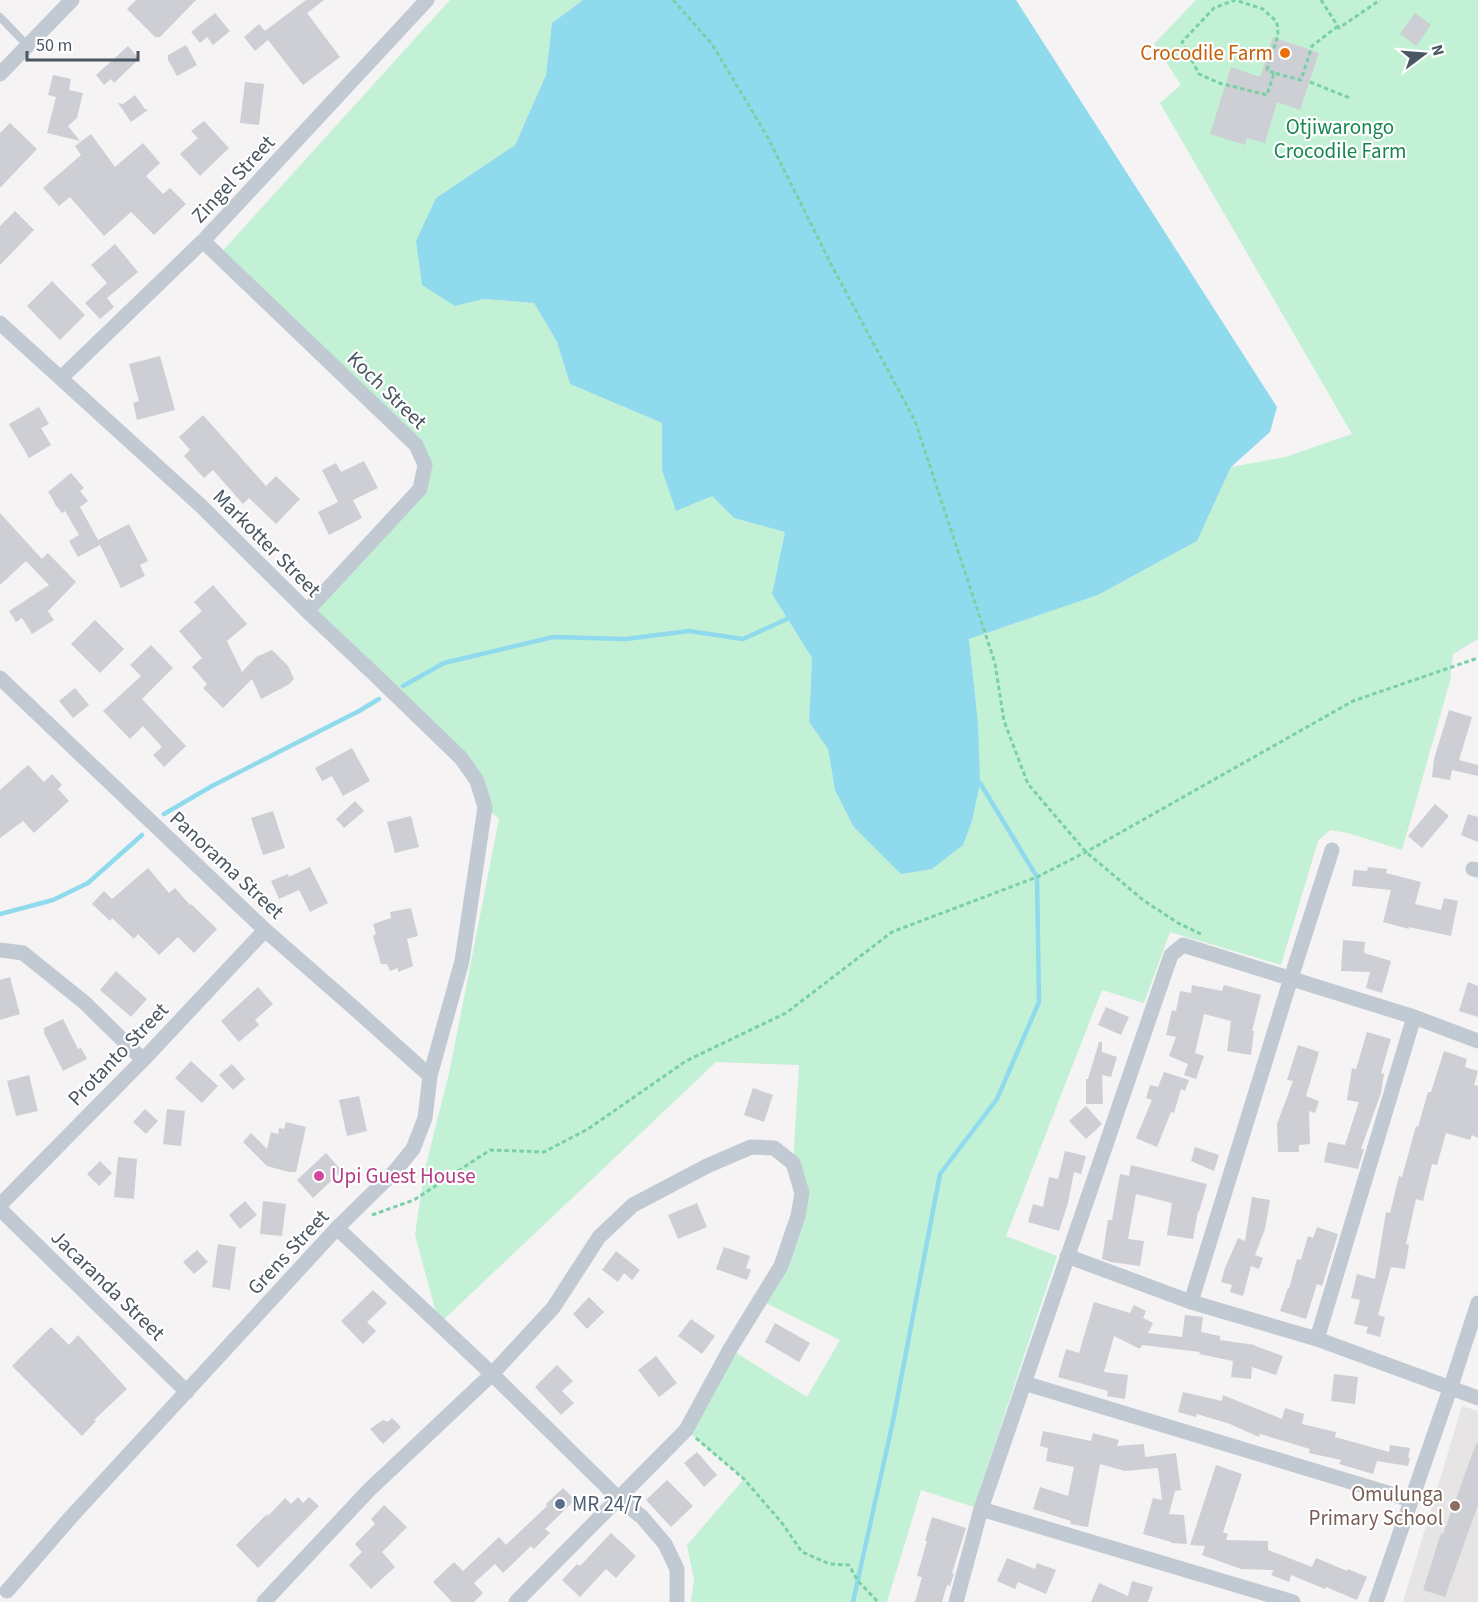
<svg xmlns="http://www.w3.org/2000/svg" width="1478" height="1602" font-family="'Source Sans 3',sans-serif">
	<rect width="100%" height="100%" fill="#f5f3f3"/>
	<path fill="#e6e4e5" d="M1462 1406 1478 1411V1602H1403Z"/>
	<path fill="#c3f1d5" d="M450 0H583L552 23 546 75 515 145 436 198 455 306 484 299 534 303 557 342 570 384 662 423V470L712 496 734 518 785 532 772 594 812 658 809 722 828 749 835 790 853 826 978 723 969 639 1098 595 1197 541 1231 467 1285 457 1352 434 1160 103 1181 85 1154 44 1196 0H1478V639L1453 654 1450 681 1402 850 1348 833 1330 830 1318 841 1281 965 1170 932 1144 1003 1102 990 1006 1236 1057 1256 974 1507 921 1490 887 1602H691L694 1580 687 1545 744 1479 686 1430 730 1349 807 1397 840 1340 760 1300 798 1216 793 1163 799 1065 716 1062 439 1324 415 1235 424 1173 450 1069 499 819 485 807 477 781 307 611 420 489 416 445 218 256Z"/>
	<path fill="#90daee" d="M583 0H1016L1277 407 1270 432 1231 467 1197 541 1098 595 969 639 978 723 980 783 972 821 963 845 932 869 901 874 853 826 835 790 828 749 809 722 812 658 772 594 785 532 734 518 712 496 676 511 662 470V423L570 384 557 342 534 303 484 299 455 306 422 285 416 241 436 198 515 145 546 75 552 23Z"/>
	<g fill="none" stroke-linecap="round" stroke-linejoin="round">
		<path stroke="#90daee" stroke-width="4.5" d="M403 686 444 663 553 637 626 639 689 631 743 639 787 619
			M164 814 212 786 359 711 379 699
			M0 914 53 900 88 883 142 835
			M853 1602 893 1421 940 1174 997 1099 1039 1002 1037 877 980 783"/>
	</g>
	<path fill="#cdcfd5" d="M136 0H196L160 37H155L127 9Z
		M306 0H324L307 13 340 57 303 85 268 40 255 51 244 37 259 24 265 31Z
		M215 13 230 31 213 45 207 37 200 43 191 32Z
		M1415 13 1431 25 1416 46 1400 34Z
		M1273 37 1319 53 1300 110 1277 102 1265 143 1247 138 1245 145 1210 134 1231 67 1260 77Z
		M186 45 197 65 177 76 168 60V55Z
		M128 46 139 59 114 83 111 79 104 85 96 75Z
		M53 75 71 79 69 90 83 93 77 118 68 126 80 141 47 133 56 97 48 95Z
		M245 82 264 84 259 125 240 123Z
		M135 95 145 109 148 110 131 122 118 103 123 104Z
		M204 121 229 148 200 176 180 154 198 138 191 131Z
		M10 123 37 149 0 188V133Z
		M91 134 115 167 143 143 160 163 146 176 163 194 170 188 186 204 154 235 131 212 104 236 70 197 59 206 43 188 81 155 75 146Z
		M15 211 34 230 0 265V226Z
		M115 244 138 272 107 298 114 307 100 319 85 303 107 283 91 265Z
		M52 281 85 315 60 340 27 306Z
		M160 356 175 410 137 420 133 403 139 401 129 364Z
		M39 407 49 424 41 428 51 445 29 458 9 424Z
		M203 415 266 486 276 476 300 499 276 524 249 498 243 504 213 470 204 478 184 456 190 450 179 437Z
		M364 461 378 488 353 500 362 518 329 535 318 512 338 502 322 470 336 463 341 472Z
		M71 473 84 488 80 491 88 501 80 507 98 540 129 524 148 561 140 565 145 576 121 588 100 545 78 557 69 541 79 535 65 511 62 513 54 503H55L48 492Z
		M0 513 42 559 48 553 76 582 48 611 54 620 32 634 22 618 16 622 9 611 49 585 26 561 0 585Z
		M213 585 247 624 227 641 242 672 256 657 272 650 288 666 294 679 288 685 261 699 252 679 223 708 203 688 207 684 192 667 202 658 179 631 202 611 194 602Z
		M95 620 124 649 100 673 71 644Z
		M151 645 173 668 142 699 186 746 164 767 153 755 162 747 143 726 130 739 103 711 141 676 130 665Z
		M75 688 89 705 73 718 59 701Z
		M1449 710 1472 717 1459 760 1478 765V776L1452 770 1450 780 1432 777 1434 759Z
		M352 748 370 781 343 796 332 776 322 781 315 768Z
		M28 765 44 782 52 774 62 785 58 789 69 801 34 833 23 821 0 838V790Z
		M355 801 364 811 344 828 336 819Z
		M1435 804 1449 816 1422 848 1408 836Z
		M273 811 285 848 263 855 251 818Z
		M1468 814 1478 817V842L1461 835Z
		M411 816 419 847 395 853 387 822Z
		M310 867 328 903 310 912 299 890 279 899 271 881 288 874 289 877Z
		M1368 867 1387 869 1386 873 1421 882 1415 904 1441 910 1444 898 1458 901 1451 936 1409 927V929L1383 922 1391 890 1352 886 1354 870 1367 871Z
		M148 868 169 893 175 888 190 905 191 904 217 929 194 953 178 937 159 955 138 934 134 939 112 918 110 921 92 904 104 891 112 899Z
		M411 908 418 936 407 939 413 966 398 972V968L390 971 387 964H381L373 936 376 934 373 924 391 918 390 912Z
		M1343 940 1365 942 1364 953 1391 961 1382 993 1366 988 1370 972 1341 971Z
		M116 971 147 999 131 1017 100 990Z
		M10 977 20 1014 0 1020V980Z
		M1468 982 1478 986V1017L1459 1011Z
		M1192 985 1222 991 1224 985 1261 995 1252 1031H1254L1251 1055 1227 1051 1231 1021 1204 1014 1195 1053 1204 1056 1196 1079 1184 1075 1188 1064 1169 1056 1176 1037 1166 1035 1172 1010 1176 1011 1180 991 1191 993Z
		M258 987 273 1004 255 1020 259 1025 239 1042 221 1021Z
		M1106 1007 1129 1017 1121 1035 1098 1025Z
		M63 1019 78 1049 81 1048 87 1059 63 1071 44 1033V1028Z
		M1367 1032 1391 1039 1381 1073 1384 1074 1381 1093 1361 1149H1364L1358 1169 1324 1162 1328 1142 1345 1145 1359 1102 1347 1100 1352 1068 1356 1069Z
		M1099 1042H1102V1052L1117 1057 1111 1077 1102 1075 1103 1104H1086V1079H1088Z
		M1298 1045 1319 1052 1306 1096 1319 1101 1315 1113 1309 1111 1310 1144 1299 1145V1152H1278L1277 1124 1293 1081 1287 1080Z
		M1444 1051 1467 1059 1465 1067 1478 1071 1474 1085 1478 1086V1138L1472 1135 1470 1140 1446 1133 1437 1165 1432 1164 1423 1201 1416 1199 1406 1244 1409 1245 1405 1269 1391 1267 1378 1315 1385 1317 1380 1337 1366 1333 1368 1327 1354 1324 1360 1300 1351 1298 1357 1274 1375 1279 1386 1212 1390 1213 1399 1176 1402 1177 1416 1126 1418 1127 1428 1092H1431Z
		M191 1061 218 1086 202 1103 175 1078Z
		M232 1064 245 1079 233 1090 219 1075Z
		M1164 1072 1189 1080 1185 1091 1181 1089 1174 1113 1171 1112 1157 1147 1136 1138 1152 1100 1146 1098 1150 1085 1158 1087Z
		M29 1075 38 1111 16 1116 7 1081Z
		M753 1088 773 1095 764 1122 744 1115Z
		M359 1096 367 1131 347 1136 339 1100Z
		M1086 1106 1102 1124 1086 1139 1069 1121Z
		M145 1109 158 1121 146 1134 133 1122Z
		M167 1109 185 1111 181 1146 163 1144Z
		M286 1122 306 1127 296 1172H289L267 1166 243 1142 251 1133 267 1149 271 1132 278 1134 279 1128 284 1129Z
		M1195 1147 1219 1155 1214 1171 1191 1161Z
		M1065 1151 1086 1156 1081 1174 1074 1172 1068 1203 1059 1231 1028 1222 1033 1204 1043 1207 1049 1177 1058 1179Z
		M326 1153 342 1171 313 1198 297 1180Z
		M118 1157 137 1159 134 1199 114 1197Z
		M100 1161 112 1173 99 1186 87 1174Z
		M1131 1165 1207 1184 1199 1212 1198 1211 1193 1239 1167 1235 1172 1203 1136 1194 1128 1239 1144 1241 1140 1266 1111 1262 1102 1259 1108 1220H1112L1120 1174 1129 1176Z
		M1252 1197 1270 1200 1265 1229 1255 1255 1263 1258 1259 1269 1251 1266 1243 1296 1230 1292 1232 1285 1221 1282 1225 1268 1238 1238 1245 1241Z
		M245 1201 257 1215 240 1229 229 1215Z
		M263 1201 286 1204 282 1236 260 1234Z
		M697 1203 707 1227 678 1239 668 1215Z
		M1317 1227 1338 1234 1322 1286 1317 1284 1306 1319 1280 1311 1288 1288 1289 1289 1297 1259 1301 1260 1308 1236 1313 1238Z
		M218 1244 236 1247 230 1290 212 1287Z
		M724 1247 750 1256 746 1268 751 1270 747 1280 716 1269Z
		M197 1250 208 1262 194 1274 183 1262Z
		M616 1251 640 1270 632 1280 624 1273 618 1282 602 1270Z
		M373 1290 387 1303 367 1322 376 1331 363 1344 341 1321Z
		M589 1297 604 1312 587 1329 573 1314Z
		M1094 1302 1130 1313 1134 1305 1146 1311 1143 1318 1153 1323 1148 1333 1182 1337 1185 1315 1203 1317 1201 1332 1220 1336V1340L1255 1345V1346L1283 1356 1276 1375 1252 1367 1251 1379 1231 1377 1233 1361 1199 1354 1200 1352 1142 1345 1140 1349 1114 1336 1104 1372 1128 1375 1125 1399 1107 1396 1108 1391 1058 1377 1066 1349 1079 1353Z
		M691 1319 715 1336 702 1354 678 1336Z
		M775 1323 810 1343 799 1362 765 1342Z
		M51 1327 69 1345 78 1335 127 1389 94 1420 96 1421 82 1436 12 1366Z
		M656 1356 677 1383 659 1397 638 1370Z
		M557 1365 573 1381 562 1391 574 1403 561 1415 535 1387Z
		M1334 1374 1358 1377 1355 1404 1331 1401Z
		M1183 1392 1222 1401 1223 1395 1282 1419 1285 1408 1304 1414 1302 1424 1336 1432 1335 1437 1389 1452 1390 1445 1410 1448 1408 1458H1410L1408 1466 1377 1461 1373 1474 1339 1464 1341 1460 1309 1453 1310 1449 1260 1434 1259 1437 1230 1424 1197 1414 1196 1417 1178 1412Z
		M392 1418 401 1427 383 1444 370 1429 383 1420 388 1422Z
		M1043 1431 1091 1441 1093 1433 1119 1440 1117 1446 1144 1444 1145 1457 1176 1453 1181 1490 1175 1491 1169 1514 1184 1515 1187 1544 1171 1543V1542L1143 1534 1153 1498 1162 1500 1158 1468 1125 1471 1100 1464 1088 1527 1070 1524 1071 1521 1033 1509 1040 1487 1068 1496 1074 1467 1046 1461 1048 1448 1040 1446Z
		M1476 1444H1478V1505L1445 1597 1423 1590 1441 1533 1443 1534Z
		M697 1452 717 1475 704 1487 684 1463Z
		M1216 1465 1242 1474 1223 1532 1228 1534 1226 1540 1268 1541V1550L1312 1567 1316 1558 1347 1571 1348 1569 1367 1577 1357 1600 1326 1587 1325 1589 1291 1575 1289 1582 1271 1575 1274 1570 1241 1569 1202 1555 1205 1546 1190 1545Z
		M667 1480 693 1506 671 1527 646 1500Z
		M563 1488 575 1500 545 1529 550 1533 534 1549 531 1546 503 1573 495 1564 474 1583 483 1593 474 1602H452L433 1582 454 1562 463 1571 499 1537 506 1545 547 1506 546 1504Z
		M298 1497 303 1503 309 1497 319 1506 258 1568 236 1545 267 1514 268 1516 285 1498 291 1504Z
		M384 1505 407 1527 382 1552 395 1567 371 1589 349 1565 362 1552 355 1544 375 1524 371 1519Z
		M932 1517 966 1528 952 1573 954 1574 950 1586 947 1585 942 1602H915L922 1577 917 1576 927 1541H925Z
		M611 1533 636 1556 616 1578 606 1569 580 1597 562 1580 577 1564 580 1566Z
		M1007 1558 1035 1569 1037 1563 1056 1570 1046 1594 1018 1582 1015 1589 997 1581Z
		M1132 1581 1153 1587 1148 1602H1091L1099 1583 1128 1596Z"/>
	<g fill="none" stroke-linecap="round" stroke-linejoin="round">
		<path stroke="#7ad0a6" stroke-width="3" stroke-dasharray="4.5 3" stroke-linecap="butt" d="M673 0 712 44 767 136 832 266 915 421 995 663 1004 721 1028 784 1086 852 1143 900 1178 923 1201 934
			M1321 0 1339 28 1380 0
			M1274 73 1267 70 1278 35 1277 22 1263 9 1235 0 1214 8 1182 42 1199 74 1219 83 1267 95 1274 73 1301 80 1312 46 1338 26
			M1310 82 1350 98
			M372 1215 414 1200 490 1150 544 1152 588 1129 686 1061 786 1013 892 932 1037 877 1086 852 1353 701 1478 658
			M696 1438 744 1479 782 1523 802 1552 830 1564 849 1565 858 1581 878 1602"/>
		<path stroke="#c1cad2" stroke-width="8" d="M0 17 27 45"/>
		<path stroke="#c1cad2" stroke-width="15" d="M0 74 72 0
			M203 241 416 445 425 465 420 489 307 611
			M0 323 200 505 307 611 372 672 461 758 477 781 485 807 462 961 430 1076 425 1118 413 1149 395 1171 337 1228 71 1517 7 1591
			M61 378 203 241 427 0
			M0 678 265 930 362 1015 430 1076
			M1473 869 1478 870
			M0 950 23 953 85 1003 143 1060
			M0 1205 143 1060 265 930
			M0 1209 187 1392
			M337 1228 492 1374 618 1498 642 1517 665 1544 677 1569V1602
			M1067 1256 1191 1302 1317 1339 1478 1398
			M1191 1302 1291 978 1332 850
			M1317 1339 1414 1017
			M1024 1383 1411 1500
			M981 1509 1293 1602
			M264 1602 369 1490 492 1374 553 1308 599 1237 633 1205 707 1166 751 1147 774 1148 793 1163 802 1193 798 1216 781 1266 730 1349 686 1430 516 1602
			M956 1602 981 1509 1171 955 1183 945 1414 1017 1478 1041
			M1376 1602 1450 1389 1478 1303"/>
	</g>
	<circle fill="#e8710a" stroke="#fff" stroke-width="2" cx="1285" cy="53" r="6"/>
	<circle fill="#d1479c" stroke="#fff" stroke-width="2" cx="319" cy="1176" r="6"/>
	<circle fill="#5c6f8a" stroke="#fff" stroke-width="2" cx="560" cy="1504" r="6"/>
	<circle fill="#8d6e63" stroke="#fff" stroke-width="2" cx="1455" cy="1506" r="6"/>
	<g text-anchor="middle" stroke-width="4.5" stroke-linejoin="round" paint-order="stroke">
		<g font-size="21" fill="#c56008" stroke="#fff" text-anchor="end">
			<text x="1273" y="60">Crocodile Farm</text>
		</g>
		<g font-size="21" fill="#17864f" stroke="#fff">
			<text x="1340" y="134">Otjiwarongo<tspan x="1340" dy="24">Crocodile Farm</tspan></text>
		</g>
		<g font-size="21" fill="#4a5661" stroke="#fff">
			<text transform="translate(233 179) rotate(-47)" y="7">Zingel Street</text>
			<text transform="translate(387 390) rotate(44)" y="7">Koch Street</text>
			<text transform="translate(267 543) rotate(45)" y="7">Markotter Street</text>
			<text transform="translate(227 865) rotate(43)" y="7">Panorama Street</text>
			<text transform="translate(118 1054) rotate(-46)" y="7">Protanto Street</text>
			<text transform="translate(288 1252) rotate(-47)" y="7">Grens Street</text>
			<text transform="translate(108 1285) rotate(44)" y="7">Jacaranda Street</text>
		</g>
		<g font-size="21" fill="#b23c85" stroke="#fff" text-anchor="start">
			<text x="331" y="1183">Upi Guest House</text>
		</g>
		<g font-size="21" fill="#785e54" stroke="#fff" text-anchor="end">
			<text x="1443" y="1501">Omulunga<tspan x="1443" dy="24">Primary School</tspan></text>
		</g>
		<g font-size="21" fill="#4e5e75" stroke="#fff" text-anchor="start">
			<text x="572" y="1511">MR 24/7</text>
		</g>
	</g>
	<g transform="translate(1424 54) rotate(74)" stroke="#ffffff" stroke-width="4.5" paint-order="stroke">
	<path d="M0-4.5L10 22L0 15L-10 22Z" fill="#4a5661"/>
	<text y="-9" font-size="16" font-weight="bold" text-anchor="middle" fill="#4a5661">N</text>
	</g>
	<path d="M27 51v9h111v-9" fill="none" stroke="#4a5661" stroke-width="3"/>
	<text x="36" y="51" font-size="18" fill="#4a5661" stroke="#ffffff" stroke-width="4.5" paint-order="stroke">50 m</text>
</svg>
